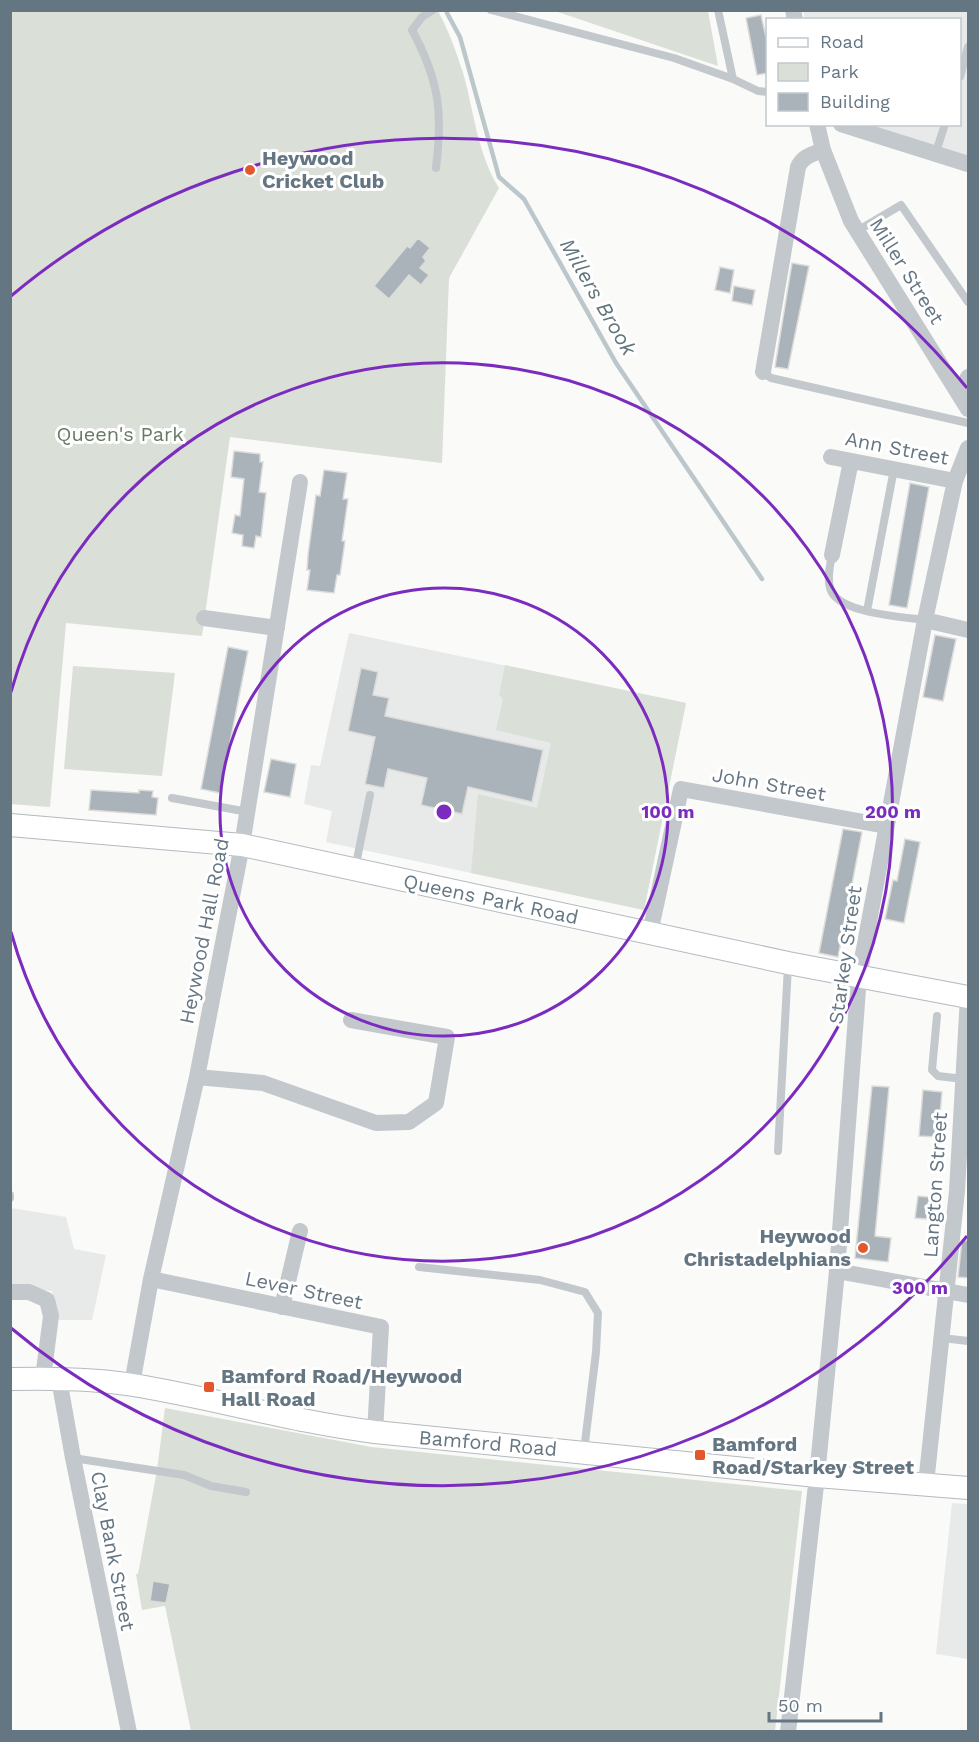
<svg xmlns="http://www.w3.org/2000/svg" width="979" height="1742" font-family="'Work Sans',sans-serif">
	<rect width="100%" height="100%" fill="#fafaf8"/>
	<path fill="#e8e9e9" d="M803 11H968V159L867 125 960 124V20L805 19Z
		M349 633 686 703 644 910 326 842 332 811 304 804 311 765 320 766Z
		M11 1208 66 1217 74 1249 106 1255 92 1320H57L52 1291 11 1287Z
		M952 1503 968 1504V1659L936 1654Z"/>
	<path fill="#dadfd7" d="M10 11H438C449 31 457 54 464 76 474 113 478 155 499 188L449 278 442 463 230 437 202 636 66 623 50 807 10 804Z
		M555 11H708L718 66Z
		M505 665 686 703 644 910 471 873 478 794 537 808 551 743 496 730 503 699 499 695Z
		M73 666 175 673 162 776 64 769Z
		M165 1408 371 1447 802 1491 775 1731H191L165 1606 142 1610 136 1574H138L157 1470Z"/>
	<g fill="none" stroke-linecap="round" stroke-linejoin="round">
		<path stroke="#bbc7cb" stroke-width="4.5" d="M447 13 460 37 499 177 524 199 616 363 762 579"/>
	</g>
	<path fill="#aab3b9" stroke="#dcdcda" stroke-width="1.5" d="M761 15 768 46V73L757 75 746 18Z
		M418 238 430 248 423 257 426 261 420 268 429 275 421 285 409 275 389 299 374 286 407 246 410 248Z
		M792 263 809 266 788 369 775 367Z
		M720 267 734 270 730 293 715 290Z
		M734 286 755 290 752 305 732 301Z
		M234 451 260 454V462H263L259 492 266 493 261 537 256 536 254 548 242 546 243 535 232 533 235 515 240 516 244 479 231 477Z
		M324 470 347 473 343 499H348L342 541H345L340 575H337L334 593 307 590 310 570H307L308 555 316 495 320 496Z
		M910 483 929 487 907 608 889 605Z
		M935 635 956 639 943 701 923 697Z
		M228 647 248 651 220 793 201 789Z
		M361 668 378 672 373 695 389 698 385 716 543 750 532 802 468 787 462 814 421 805 427 778 388 769 384 788 365 784 375 737 348 731Z
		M271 759 296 764 290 797 264 792Z
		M91 790 139 793V790L153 791 152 797 158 798 156 815 89 810Z
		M843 829 862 832 838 957 819 953Z
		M905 839 920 842 904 923 885 919 893 880 897 881Z
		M872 1086 889 1087 875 1236 891 1238 888 1262 855 1258Z
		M923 1090 942 1092 938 1137 919 1136Z
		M918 1196 938 1198 936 1220 915 1218Z
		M962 1240 969 1241V1278L958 1277Z
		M153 1581 170 1584 166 1603 150 1601Z"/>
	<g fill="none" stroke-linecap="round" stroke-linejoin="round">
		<g stroke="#b3babf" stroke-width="24">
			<path id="secondary" d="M10 825 242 845 788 963 968 997
				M10 1379C51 1378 93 1378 133 1385 214 1398 293 1422 375 1432L817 1476 968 1488"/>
		</g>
		<path stroke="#c3c8cc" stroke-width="8" d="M433 10 422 17 412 30C439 80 443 112 436 168
			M491 10 674 58 733 79 758 91 768 92
			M718 10 733 79
			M960 77 968 47
			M936 152 945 124
			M857 231 901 205 968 302
			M763 372 771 378 968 423
			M832 555C830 566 827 577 830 588 836 613 902 617 925 620
			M867 611 894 469
			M172 798 248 812
			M355 869 370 795
			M937 1016 932 1070 938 1076 963 1079
			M778 1151 788 966
			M10 1195V1198
			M419 1267 540 1280 585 1292 598 1313 596 1352 584 1451
			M942 1338 968 1341
			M73 1458 184 1475 211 1486 246 1492"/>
		<path stroke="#c3c8cc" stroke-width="16" d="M793 10 795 20
			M817 124 823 150 851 221 968 409
			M841 124 968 164
			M763 372 798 167C803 156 813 154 823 150
			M960 395 968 377
			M831 457 955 481
			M832 555 851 461
			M204 618 277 628
			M925 620 968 630
			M650 933 681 789 886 826
			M197 1077 263 1083 376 1123 409 1122 436 1103 447 1037 351 1020
			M837 1271 968 1295
			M151 1279 381 1327 375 1432
			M10 1292H29L47 1300 51 1316 43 1378
			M282 1307 300 1231
			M59 1379 73 1458 129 1732
			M132 1384 151 1279 197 1077 242 845 300 482
			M926 1484 957 1191 968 997
			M788 1732 817 1476 837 1271 859 976 925 620 955 481 968 448"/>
		<use href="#secondary" stroke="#fff" stroke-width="22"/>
	</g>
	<g fill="none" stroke="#7b2cbf" stroke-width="3">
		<circle cx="444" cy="812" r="224"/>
		<path d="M11 692A449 449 0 1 1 11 932"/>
		<path d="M967 1236A673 673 0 0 1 11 1328M11 296A673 673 0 0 1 967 388"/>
	</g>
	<g fill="#e4572e" stroke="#fff" stroke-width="2">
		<circle cx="250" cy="170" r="6"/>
		<circle cx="863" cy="1248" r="6"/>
		<rect x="203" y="1381" width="12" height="12" rx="3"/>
		<rect x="694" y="1449" width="12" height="12" rx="3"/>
	</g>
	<g text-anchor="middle" stroke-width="6" stroke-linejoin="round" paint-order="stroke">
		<g font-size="20" font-weight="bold" fill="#657683" stroke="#fff" text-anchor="start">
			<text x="262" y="165">Heywood<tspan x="262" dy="23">Cricket Club</tspan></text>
			<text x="851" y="1243" text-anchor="end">Heywood<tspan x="851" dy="23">Christadelphians</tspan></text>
			<text x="221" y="1383">Bamford Road/Heywood<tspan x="221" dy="23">Hall Road</tspan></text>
			<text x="712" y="1451">Bamford<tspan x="712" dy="23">Road/Starkey Street</tspan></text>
		</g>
		<g font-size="20" fill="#657683" stroke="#fff">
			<text transform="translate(907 271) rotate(58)" y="7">Miller Street</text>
			<text transform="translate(897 448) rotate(11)" y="7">Ann Street</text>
			<text transform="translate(769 784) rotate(10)" y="7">John Street</text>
			<text transform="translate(491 899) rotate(12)" y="7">Queens Park Road</text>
			<text transform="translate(204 931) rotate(-79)" y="7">Heywood Hall Road</text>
			<text transform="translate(845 955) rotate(-82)" y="7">Starkey Street</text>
			<text transform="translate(935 1185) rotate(-86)" y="7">Langton Street</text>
			<text transform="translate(304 1290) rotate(12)" y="7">Lever Street</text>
			<text transform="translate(488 1443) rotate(5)" y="7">Bamford Road</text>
			<text transform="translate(113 1551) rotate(79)" y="7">Clay Bank Street</text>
		</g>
		<g font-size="20" fill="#687a64" stroke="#fff">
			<text x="120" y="441">Queen's Park</text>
		</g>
		<g font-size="21" font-style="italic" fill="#60757c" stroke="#fff">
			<text transform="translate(598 297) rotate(60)" y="7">Millers Brook</text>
		</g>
	</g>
	<circle cx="444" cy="812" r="9" fill="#7b2cbf" stroke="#fff" stroke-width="3"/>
	<g font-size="18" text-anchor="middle" font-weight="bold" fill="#7b2cbf" stroke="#fff" stroke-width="6" stroke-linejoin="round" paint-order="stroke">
		<text x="668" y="818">100 m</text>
		<text x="893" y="818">200 m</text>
		<text x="920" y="1294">300 m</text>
	</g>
	<rect width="979" height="1742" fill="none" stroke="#657683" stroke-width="24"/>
	<rect x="766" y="18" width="195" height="108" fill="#ffffff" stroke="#c1c8cd" stroke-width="1.5"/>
	<rect x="778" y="38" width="30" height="9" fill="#ffffff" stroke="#c1c8cd" stroke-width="1.5"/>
	<text x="820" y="48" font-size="18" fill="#657683">Road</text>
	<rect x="778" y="63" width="30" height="18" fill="#dadfd7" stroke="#c1c8cd" stroke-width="1.5"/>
	<text x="820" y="78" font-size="18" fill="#657683">Park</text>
	<rect x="778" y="93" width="30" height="18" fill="#aab3b9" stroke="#c1c8cd" stroke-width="1.5"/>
	<text x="820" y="108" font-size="18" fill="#657683">Building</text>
	<path d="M769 1712v9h112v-9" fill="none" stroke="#657683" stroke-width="3"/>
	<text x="778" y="1712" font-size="18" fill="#657683" stroke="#ffffff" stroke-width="4.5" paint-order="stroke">50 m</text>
</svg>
